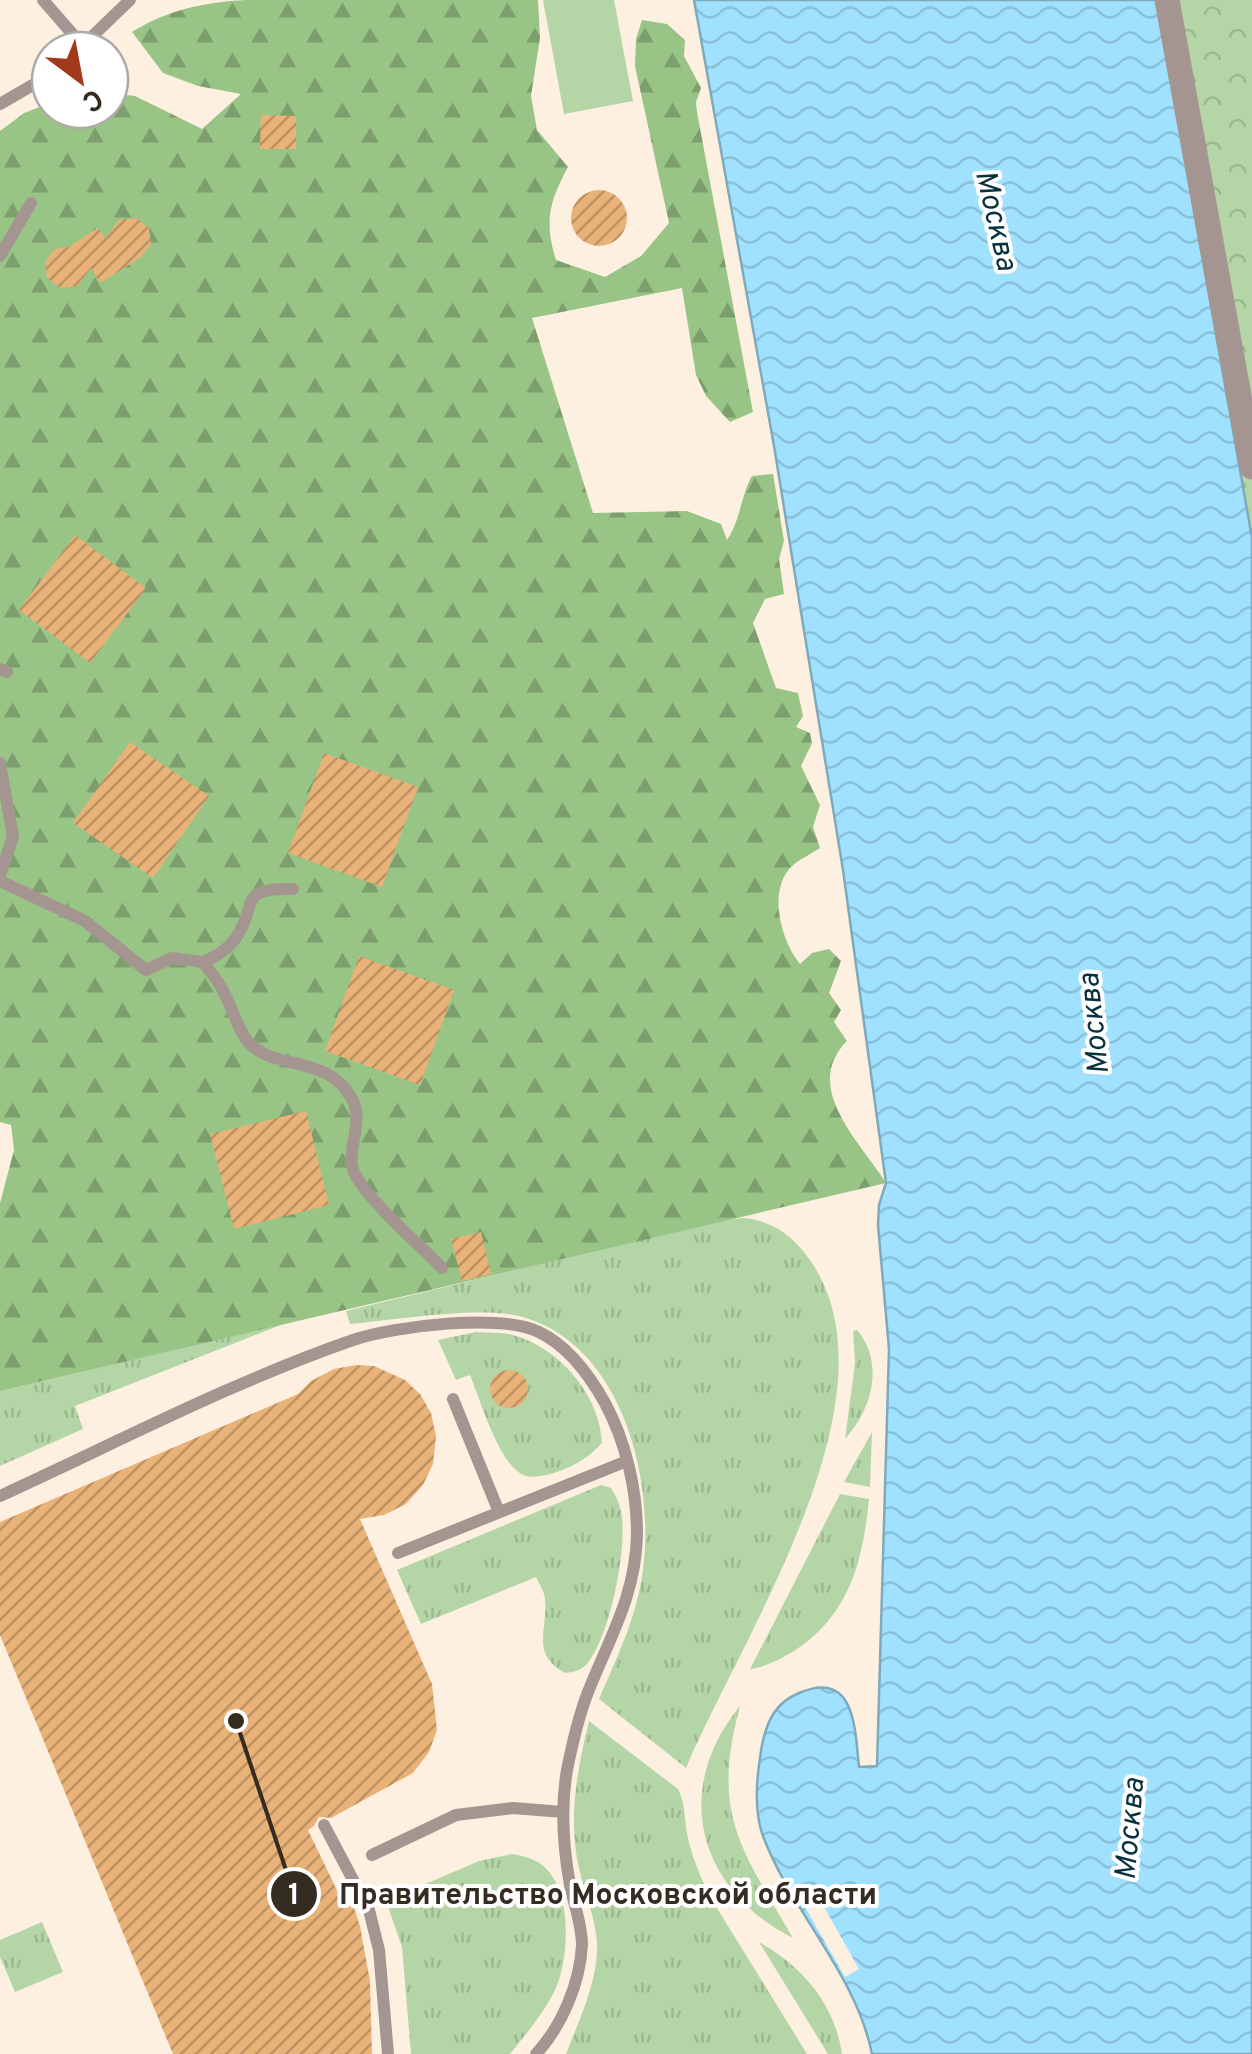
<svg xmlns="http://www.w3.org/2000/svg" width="1252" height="2054" font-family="Overpass,sans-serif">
	<defs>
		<pattern id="grass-tufts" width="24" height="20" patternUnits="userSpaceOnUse" patternTransform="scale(2.5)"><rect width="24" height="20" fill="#b4d6a6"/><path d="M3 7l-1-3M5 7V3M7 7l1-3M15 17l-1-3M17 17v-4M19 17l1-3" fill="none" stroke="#9bb88f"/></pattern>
		<pattern id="forest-firs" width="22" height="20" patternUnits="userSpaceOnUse" patternTransform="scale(2.5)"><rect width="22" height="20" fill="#98c486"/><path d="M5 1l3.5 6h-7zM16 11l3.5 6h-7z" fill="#7d9f6d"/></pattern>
		<pattern id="park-crowns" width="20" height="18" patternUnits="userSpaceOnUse" patternTransform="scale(2.5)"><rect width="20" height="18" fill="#b4d6a6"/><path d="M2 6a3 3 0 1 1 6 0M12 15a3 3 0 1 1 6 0" fill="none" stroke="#9bb88f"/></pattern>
		<pattern id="water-waves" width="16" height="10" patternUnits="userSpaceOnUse" patternTransform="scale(2.5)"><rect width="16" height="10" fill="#9fe1ff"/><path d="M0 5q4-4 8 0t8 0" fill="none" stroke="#8ac1da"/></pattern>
		<pattern id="building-hatch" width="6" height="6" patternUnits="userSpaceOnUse" patternTransform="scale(2.5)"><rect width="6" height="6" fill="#e8b278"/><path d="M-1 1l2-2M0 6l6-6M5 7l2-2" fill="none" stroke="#bd9162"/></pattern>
	</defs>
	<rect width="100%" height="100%" fill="#fef0e0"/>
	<path fill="url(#grass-tufts)" d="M745 1218C776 1222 795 1238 812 1263 902 1399 740 1639 686 1768L599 1699C614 1664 631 1629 639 1592 661 1496 627 1343 519 1316 479 1306 394 1320 350 1324L346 1311 721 1220Z
		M283 1324 75 1406 83 1429 0 1466V1391Z
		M857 1330C885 1363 872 1410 845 1439L855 1363 853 1331Z
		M476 1332C487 1333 499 1332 509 1334 557 1345 600 1394 602 1443 588 1458 576 1465 557 1472 548 1475 535 1478 526 1476 500 1469 480 1399 470 1375L456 1380 438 1340Z
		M872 1432 870 1487 844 1482Z
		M601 1485 611 1488C617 1497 621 1507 622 1518 626 1554 610 1636 587 1664 580 1671 574 1672 565 1673 530 1653 548 1631 545 1600 545 1592 539 1584 536 1577L421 1624 397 1570Z
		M840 1494 869 1499C863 1561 849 1616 794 1651 781 1659 766 1667 750 1669Z
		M740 1706C711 1814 740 1847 793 1938 698 1890 671 1790 740 1706Z
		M589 1721 678 1789C686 1805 684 1821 688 1838 692 1857 700 1874 707 1892L807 2054H566C579 2020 599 1979 597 1942 595 1915 582 1886 577 1859 569 1811 578 1767 589 1721Z
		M512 1854C523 1856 532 1858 541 1864 573 1888 570 1957 555 1990 544 2013 526 2034 510 2054H411L402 1947 386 1901 479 1861Z
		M42 1922 63 1972 15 1992 0 1957V1940Z
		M759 1942C802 1966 835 2004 842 2054H828Z"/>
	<path fill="url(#forest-firs)" d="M246 0H538L540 38 531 96 537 130 568 167C549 202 544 222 556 260L605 277 641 256 669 223 635 66 636 39 642 20 667 24 685 40 684 56 701 88 696 102 697 112 753 412 730 422 706 396 696 375 682 288 532 318 593 513 687 511 721 524 727 540C741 519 740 498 752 476L773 474 784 541 779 559 784 594 765 599 753 623 776 688 798 693 803 716 796 727 810 733 812 743 801 766 820 805 813 827 820 848C811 854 800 859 792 866 767 890 781 941 800 964L812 953 829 949 841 961 829 993 841 1010 834 1022 847 1041C801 1087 860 1142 886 1183L0 1391V1203L14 1150 11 1125 0 1122V131L24 113 50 103V110H110V93L135 96 202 129 241 94 198 86 163 73 132 32C167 10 205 2 246 0Z"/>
	<path fill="url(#park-crowns)" d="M1157 0H1252V538Z"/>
	<path fill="#b4d6a6" d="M543 0H614L633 101 564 114Z"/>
	<path fill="url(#water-waves)" stroke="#7faabc" stroke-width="2.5" d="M694 0H1157L1252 538V2054H872C856 1974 791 1911 763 1836 753 1809 757 1774 762 1745 767 1721 775 1703 799 1693 855 1669 855 1728 859 1767L877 1766 889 1349 878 1225 879 1205 886 1183 843 870 774 446Z"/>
	<path fill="#fef0e0" d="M801 1884 811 1901 819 1898 859 1969 845 1977 801 1900 797 1899 791 1890Z"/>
	<path fill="url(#building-hatch)" d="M261 115 296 116V149H260Z
		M571 218a28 28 0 1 1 56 0a28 28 0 1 1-56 0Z
		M136 218 149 228 151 244 141 257 100 283 91 268 77 286 60 288 47 278 45 262 55 249 69 247 98 228 105 238 119 220Z
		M75 535 146 588 90 663 19 610Z
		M130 742 209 796 153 878 73 823Z
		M324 753 418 787 382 887 288 853Z
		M359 956 454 990 420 1085 325 1051Z
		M306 1111 329 1205 234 1229 210 1134Z
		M481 1232 491 1274 462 1281 451 1239Z
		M356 1365 374 1366 405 1380 420 1394 431 1413 436 1436 433 1464 423 1485 406 1504 384 1515 360 1519 432 1684 437 1730 429 1752 413 1773 331 1818 319 1817 314 1826 308 1830 345 1907 353 1905 360 1926 370 1981 372 2054H173L0 1635V1522L298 1394 311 1381 334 1369Z
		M490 1389a19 19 0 1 1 38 0a19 19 0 1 1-38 0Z"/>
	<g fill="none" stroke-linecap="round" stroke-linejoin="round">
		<path stroke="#a49590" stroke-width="12" d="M43 0 83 46
			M78 50 130 0
			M0 104 50 75
			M0 256 31 203
			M0 669 7 672
			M0 763 13 837 0 875
			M0 881 85 921 146 970 172 958 203 962C209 970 216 978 221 987 231 1003 236 1027 248 1042 274 1071 328 1054 352 1099 364 1120 348 1147 352 1166 356 1190 423 1248 442 1268
			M203 962C216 956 226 951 235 939 260 904 235 888 293 889
			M453 1399 499 1512
			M0 1496C116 1443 232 1382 353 1340 396 1326 499 1313 539 1332 568 1346 590 1376 605 1403 626 1442 637 1490 637 1534 636 1595 609 1639 588 1692 579 1715 573 1741 568 1765 560 1804 563 1846 570 1885 574 1904 582 1925 582 1945 580 1983 562 2026 536 2054
			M398 1553 627 1461
			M324 1825 369 1910 379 1950 388 2054
			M372 1855 456 1815 513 1808 563 1812"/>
		<path stroke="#a49590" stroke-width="25" d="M1167 0 1252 467"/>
	</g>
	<g text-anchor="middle" stroke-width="8" stroke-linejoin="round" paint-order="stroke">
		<g font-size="30" font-style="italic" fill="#083140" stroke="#fff">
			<text transform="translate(997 220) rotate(77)" y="10">Москва</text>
			<text transform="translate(1093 1024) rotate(-96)" y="10">Москва</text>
			<text transform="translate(1129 1829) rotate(-85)" y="10">Москва</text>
		</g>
	</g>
	<path fill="none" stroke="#342b21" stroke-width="4" d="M236 1721L294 1894"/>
	<g fill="#342b21" stroke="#fff" stroke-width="4">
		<circle cx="236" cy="1721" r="10"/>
		<circle cx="294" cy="1894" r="25"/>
	</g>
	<g font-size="30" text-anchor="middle" font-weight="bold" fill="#fff">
		<text x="294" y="1904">1</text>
	</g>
	<g font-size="30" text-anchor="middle" font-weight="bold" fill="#342b21" stroke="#fff" stroke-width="8" stroke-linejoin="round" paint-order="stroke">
		<text x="608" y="1904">Правительство Московской области</text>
	</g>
	<g transform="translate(80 80) rotate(148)"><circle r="48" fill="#ffffff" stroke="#aeaaa6" stroke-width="2.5"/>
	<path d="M0-8L18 38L0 25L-18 38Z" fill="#a1391c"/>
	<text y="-15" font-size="28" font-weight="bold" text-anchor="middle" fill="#342b21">С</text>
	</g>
</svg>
